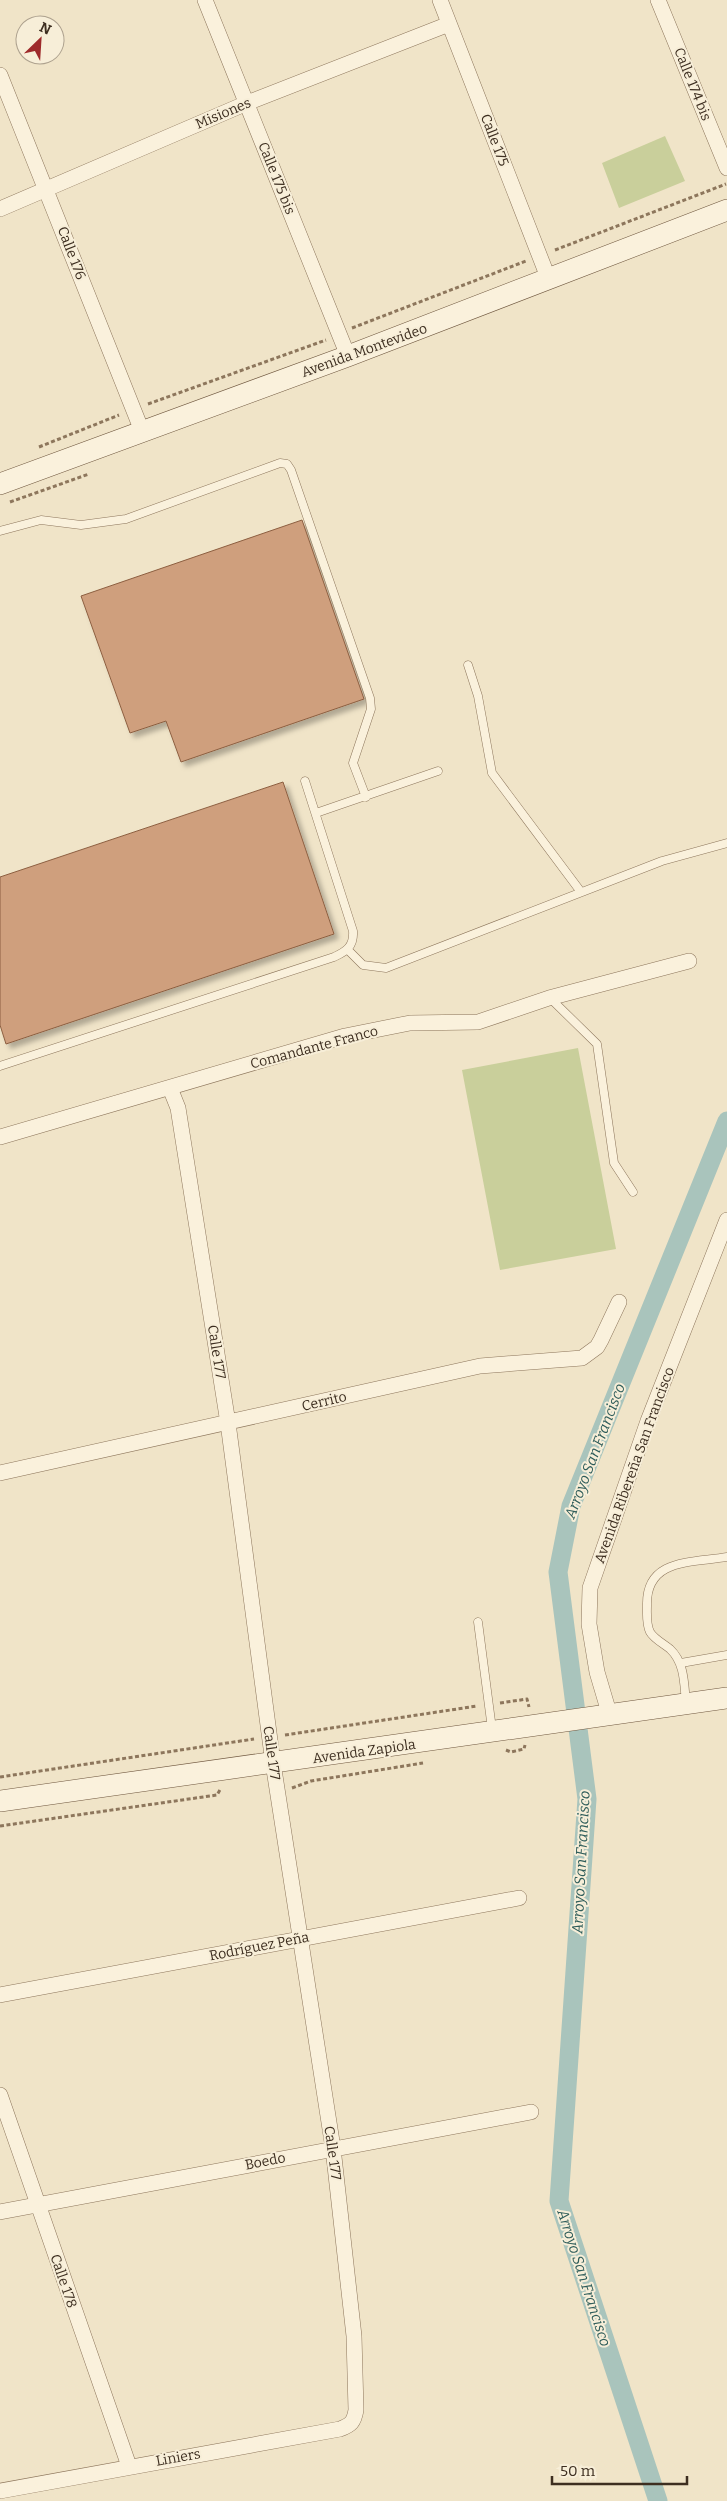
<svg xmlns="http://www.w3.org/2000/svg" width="727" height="2501" font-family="Bitter,serif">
	<defs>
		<filter id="shadow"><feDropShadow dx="4.5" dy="4.5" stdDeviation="2.5" flood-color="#0004"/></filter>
	</defs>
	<rect width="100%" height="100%" fill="#f0e4c8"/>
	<path fill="#c9cf9b" d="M665 136 685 181 619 208 602 163Z
		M578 1048 616 1249 500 1270 462 1070Z"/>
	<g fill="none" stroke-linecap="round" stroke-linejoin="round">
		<path stroke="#a9c4bc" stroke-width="19" d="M658 2501 559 2201 587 1799 558 1572 571 1506 727 1121"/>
	</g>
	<path fill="#cf9f7d" stroke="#8d5f41" filter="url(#shadow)" d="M302 520 364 699 181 762 166 721 130 733 81 596Z
		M283 782 334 934 6 1044 0 1025V877Z"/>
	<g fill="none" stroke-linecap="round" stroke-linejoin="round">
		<g stroke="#8d765c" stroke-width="9">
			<path id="lane" d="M0 531 41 520 81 525 126 519 280 463 287 464 291 470 370 698 371 709 353 763 366 797
				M468 665 478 696 492 773 581 892
				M316 813 438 771
				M348 950 363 965 386 968 662 861 727 843
				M550 998 597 1044 614 1163 633 1192
				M0 1066 334 957C347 951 354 946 353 931L305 781
				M478 1622 492 1729
				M681 1663 727 1655
				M686 1703C684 1684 685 1663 670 1649 664 1644 654 1639 650 1632 646 1624 647 1614 647 1605 646 1558 692 1563 727 1557"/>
		</g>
		<g stroke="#8d765c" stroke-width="16">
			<path id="street" d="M205 0 348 356
				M440 0 549 280
				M658 0 727 168
				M0 75 142 431
				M0 209 247 103 449 24
				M0 1137 345 1036 410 1023 478 1022 549 998 689 961
				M0 1473 480 1366 582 1358 597 1347 601 1340 619 1302
				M610 1716 597 1672 589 1624 590 1588 648 1421 727 1220
				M0 1995 519 1898
				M0 2095 129 2466
				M0 2212 531 2112
				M0 2491 340 2429C351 2425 354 2422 356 2410L354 2336 333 2148 273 1763 228 1423 178 1108 170 1088"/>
		</g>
		<g stroke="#6f573f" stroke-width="22">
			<path id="secondary" d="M0 484 348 356 727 210
				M0 1801 727 1698"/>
		</g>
		<path stroke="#8d765c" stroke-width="3" stroke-dasharray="4 2.5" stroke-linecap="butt" d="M555 250 726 184
			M352 328 526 261
			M148 404 326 340
			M39 447 119 415
			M10 502 89 474
			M500 1703 527 1699 529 1707
			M285 1735 477 1706
			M506 1750 511 1752 524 1749 525 1745
			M0 1777 254 1739
			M292 1788 311 1781 423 1763
			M0 1826 217 1795 221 1788"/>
		<use href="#lane" stroke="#faf1dc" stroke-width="8"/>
		<use href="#street" stroke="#faf1dc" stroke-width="15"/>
		<use href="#secondary" stroke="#faf1dc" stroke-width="21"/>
	</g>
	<g text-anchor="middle" stroke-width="4" stroke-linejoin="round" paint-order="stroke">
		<g font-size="14" fill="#3d2e20" stroke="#f7eed8">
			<text transform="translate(693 84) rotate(68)" y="5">Calle 174 bis</text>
			<text transform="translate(223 113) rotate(-23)" y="5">Misiones</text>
			<text transform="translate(495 140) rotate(69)" y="5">Calle 175</text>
			<text transform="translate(277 178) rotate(68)" y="5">Calle 175 bis</text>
			<text transform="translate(72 253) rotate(69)" y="5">Calle 176</text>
			<text transform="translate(364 350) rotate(-20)" y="5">Avenida Montevideo</text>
			<text transform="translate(314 1047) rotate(-15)" y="5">Comandante Franco</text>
			<text transform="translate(217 1352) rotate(81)" y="5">Calle 177</text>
			<text transform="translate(324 1401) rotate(-13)" y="5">Cerrito</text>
			<text transform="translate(634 1465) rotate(-70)" y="5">Avenida Ribereña San Francisco</text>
			<text transform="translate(364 1751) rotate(-8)" y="5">Avenida Zapiola</text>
			<text transform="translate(272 1753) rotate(82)" y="5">Calle 177</text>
			<text transform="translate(259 1946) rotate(-11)" y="5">Rodríguez Peña</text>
			<text transform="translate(333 2153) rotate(82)" y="5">Calle 177</text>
			<text transform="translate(265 2161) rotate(-11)" y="5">Boedo</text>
			<text transform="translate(64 2281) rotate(71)" y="5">Calle 178</text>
			<text transform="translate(178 2457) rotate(-10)" y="5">Liniers</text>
		</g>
		<g font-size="15" font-style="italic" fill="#2f5d5a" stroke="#f7eed8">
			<text transform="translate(595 1451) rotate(-69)" y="5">Arroyo San Francisco</text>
			<text transform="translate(581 1862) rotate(-87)" y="5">Arroyo San Francisco</text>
			<text transform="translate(584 2278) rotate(72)" y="5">Arroyo San Francisco</text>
		</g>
	</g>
	<g transform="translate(40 40) rotate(25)"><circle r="24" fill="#f7eed8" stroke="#ada18e"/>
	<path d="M0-4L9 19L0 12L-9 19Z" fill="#9e2a2b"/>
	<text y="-8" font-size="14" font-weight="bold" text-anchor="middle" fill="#3d2e20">N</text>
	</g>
	<path d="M552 2476v8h135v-8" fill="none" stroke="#3d2e20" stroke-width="2.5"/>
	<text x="560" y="2476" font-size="15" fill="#3d2e20" stroke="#f7eed8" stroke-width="4" paint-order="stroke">50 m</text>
</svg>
